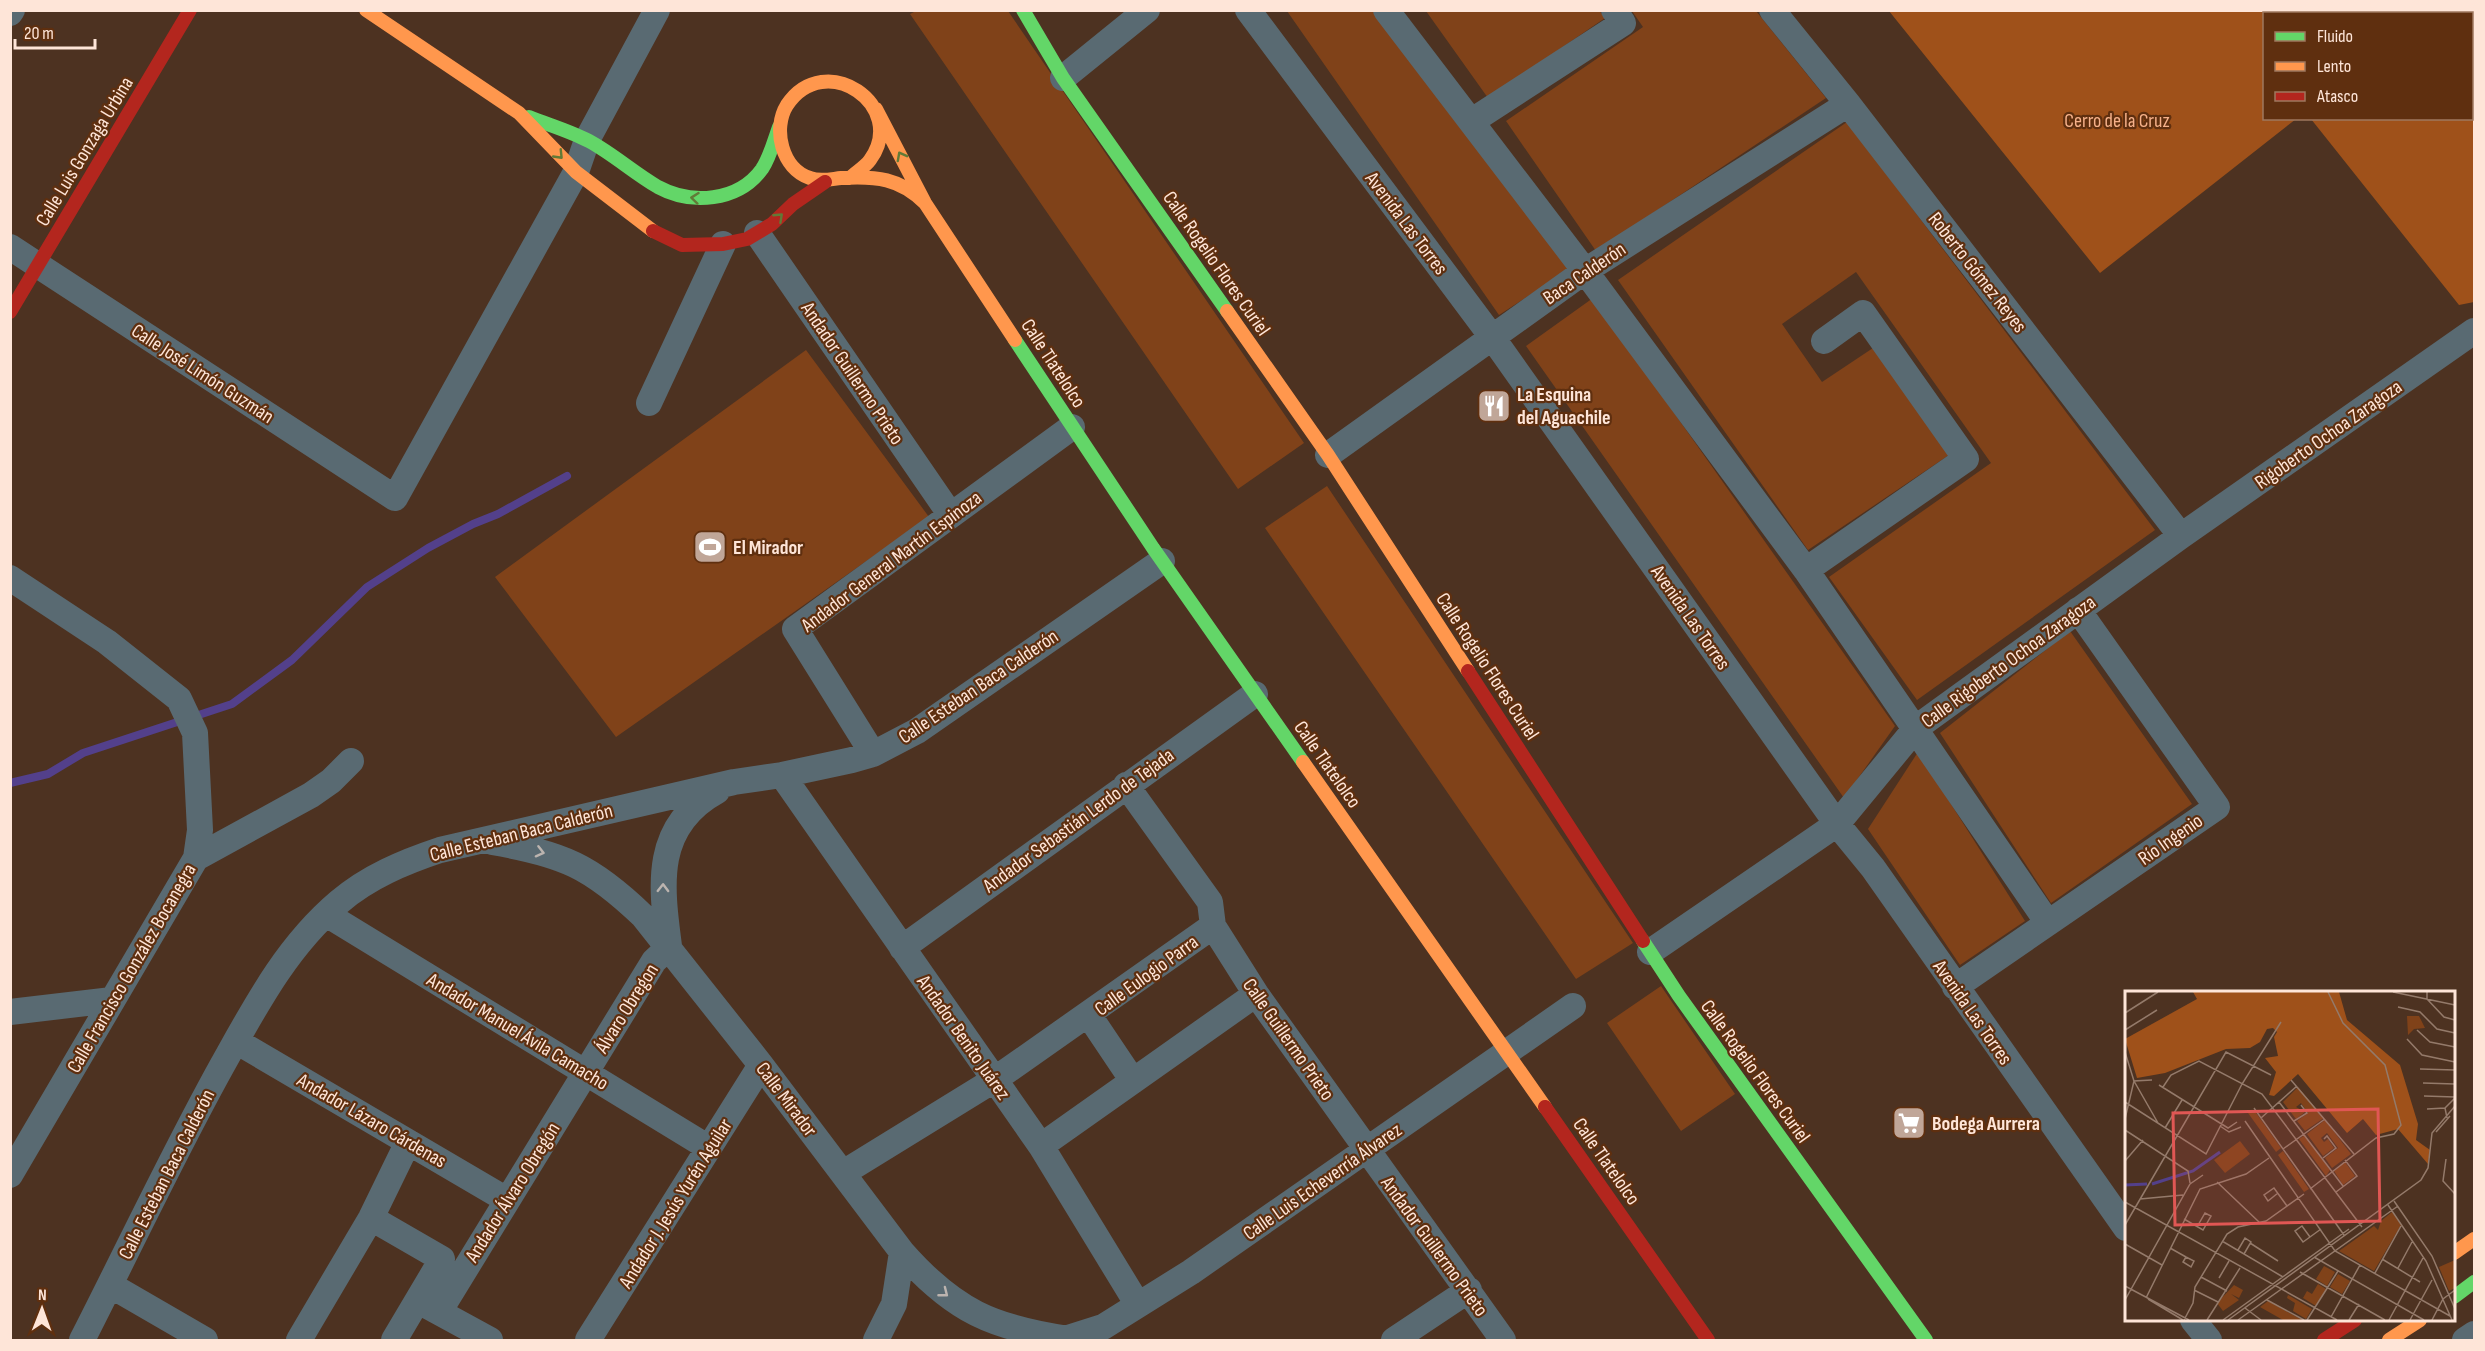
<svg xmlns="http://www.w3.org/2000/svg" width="2485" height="1351" font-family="'Sofia Sans Condensed',sans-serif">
	<rect width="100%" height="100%" fill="#4d3221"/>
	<path fill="#804219" d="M918 10 1008 11 1304 443 1238 489 910 14Z
		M1530 10H1599L1605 18 1488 98 1426 11Z
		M1287 11H1388L1571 268 1499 315Z
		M1632 11H1756L1826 98 1596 251 1506 121 1643 27Z
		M1847 122 2155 530 1917 700 1829 577 1991 463 1856 272 1782 324 1822 382 1876 346 1949 455 1808 550 1618 280Z
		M1593 298 1895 726 1844 798 1526 346Z
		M806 350 929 517 616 737 495 577Z
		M1327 486 1633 943 1576 979 1265 528Z
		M2070 631 2192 804 2051 903 1940 733Z
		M1918 752 2025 921 1960 965 1868 829Z
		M1661 986 1735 1094 1681 1131 1607 1023Z"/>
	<path fill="#9f511a" d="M1889 11H2474V302L2459 305 2311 119 2472 118V14H2264V118L2296 119 2100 273Z"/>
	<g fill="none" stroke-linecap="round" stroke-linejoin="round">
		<path stroke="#53408b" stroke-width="8" d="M10 783 48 774 83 753 232 704 292 660 367 587 428 548 473 524 498 514 567 476"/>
		<path stroke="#596a72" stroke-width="26" d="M1248 10 1492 337 1837 824 1873 868 2126 1228
			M1386 10 1585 271 1806 570 2048 923
			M1772 10 1848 104 2181 536
			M10 13 12 10
			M1063 78 1147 10
			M1472 121 1623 23 1614 10
			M757 233 950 514
			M10 247 395 498 576 172 587 140 657 10
			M649 403 723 244
			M1328 455 1585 271 1848 104
			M1806 570 1966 459 1863 313 1824 341
			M10 578 107 642 179 699 195 733 200 830 196 858
			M873 754 795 629 1072 427
			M782 775 1041 1146 1138 1305
			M1126 785 1210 902 1213 926 1256 994 1503 1340
			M492 842C563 854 591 866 643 916L761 1065 902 1252C954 1311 993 1328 1069 1339
			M326 914 709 1148
			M669 946C661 885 653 826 717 791
			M902 948 1255 694
			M1650 952 1837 824 1916 728 2181 536 2474 331
			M1955 987 2217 807 2078 610
			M10 1012 112 1000
			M1088 1014 1133 1081
			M236 1041 507 1200
			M1041 1146 1256 994
			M843 1173 994 1080 1213 926
			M10 1175 196 858 311 795 331 781 351 761
			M371 1218 442 1259 394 1340
			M110 1285 205 1340
			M424 1304 490 1340
			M439 1312 654 961 669 947
			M2193 1320 2209 1340
			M82 1340C129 1248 173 1154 223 1064 256 1005 287 946 339 902 368 877 404 862 440 850L734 782 782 775 852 760 873 754 917 731 1162 561
			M299 1340 371 1218 408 1142
			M588 1340 761 1065
			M876 1340 894 1304 902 1252
			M1062 1340 1103 1327 1191 1272 1573 1006
			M1394 1340 1469 1290
			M2465 1340 2474 1334"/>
		<path stroke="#63d668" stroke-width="14" d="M1023 10 1063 78 1227 311
			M529 117C549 125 570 131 589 141 613 154 634 173 658 187 691 205 738 202 762 169 770 157 774 141 779 127
			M1015 340 1153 548 1303 762
			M1643 941 1679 996 1926 1340
			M2454 1297 2474 1282"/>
		<path stroke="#ff974d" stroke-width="14" d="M366 10 519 113 576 172 653 231
			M876 109 925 203 1015 340
			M850 178C856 172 865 167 870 160 909 106 825 48 787 105 772 129 782 169 810 178 820 182 831 179 841 178 876 176 900 178 925 203
			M1227 311 1328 455 1468 671
			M1303 762 1545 1107
			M2454 1253 2474 1239
			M2389 1340 2420 1320"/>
		<path stroke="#b3261e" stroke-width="14" d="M653 231 682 245 723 244 747 239 772 224 793 204 825 182
			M10 312 190 10
			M1468 671 1643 941
			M1545 1107 1708 1340
			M2324 1340 2355 1320"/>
	</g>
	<defs><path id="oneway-chevron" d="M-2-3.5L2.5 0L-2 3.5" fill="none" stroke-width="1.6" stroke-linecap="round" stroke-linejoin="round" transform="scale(1.5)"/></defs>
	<g stroke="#617a37">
		<use href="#oneway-chevron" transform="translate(559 155) rotate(46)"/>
		<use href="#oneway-chevron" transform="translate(901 156) rotate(-118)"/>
		<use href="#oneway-chevron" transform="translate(695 198) rotate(-174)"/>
		<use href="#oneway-chevron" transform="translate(779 217) rotate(-43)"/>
	</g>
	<g stroke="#bcb4af">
		<use href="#oneway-chevron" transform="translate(540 852) rotate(14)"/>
		<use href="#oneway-chevron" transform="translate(663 888) rotate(-89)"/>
		<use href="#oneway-chevron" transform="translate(944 1293) rotate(38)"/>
	</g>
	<defs>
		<g id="restaurant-square" transform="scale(1.725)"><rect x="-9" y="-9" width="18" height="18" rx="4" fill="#c0a698" stroke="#5f2f0f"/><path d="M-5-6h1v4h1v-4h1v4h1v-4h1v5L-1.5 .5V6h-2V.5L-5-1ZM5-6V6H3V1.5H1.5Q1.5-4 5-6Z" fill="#fff"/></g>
		<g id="stadium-square" transform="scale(1.725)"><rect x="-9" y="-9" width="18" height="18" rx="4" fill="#c0a698" stroke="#5f2f0f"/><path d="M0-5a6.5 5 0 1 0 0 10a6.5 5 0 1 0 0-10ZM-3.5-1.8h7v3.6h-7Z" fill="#fff"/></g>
		<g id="supermarket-square" transform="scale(1.725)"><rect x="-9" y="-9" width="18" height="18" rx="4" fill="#c0a698" stroke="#5f2f0f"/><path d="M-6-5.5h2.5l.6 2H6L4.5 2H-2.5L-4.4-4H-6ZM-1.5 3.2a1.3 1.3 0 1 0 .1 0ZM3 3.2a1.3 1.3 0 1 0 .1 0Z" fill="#fff"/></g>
	</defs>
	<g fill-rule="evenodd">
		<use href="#restaurant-square" x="1494" y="406"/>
		<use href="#stadium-square" x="710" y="547"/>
		<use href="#supermarket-square" x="1909" y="1123"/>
	</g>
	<g text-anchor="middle" stroke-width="4.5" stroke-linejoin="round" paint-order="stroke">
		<g font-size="20" fill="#f6b18a" stroke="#5f2f0f">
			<text x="2117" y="127">Cerro de la Cruz</text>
		</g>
		<g font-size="20" fill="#fee5d8" stroke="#5f2f0f">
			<text transform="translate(84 151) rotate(-59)" y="7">Calle Luis Gonzaga Urbina</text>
			<text transform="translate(1407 223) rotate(53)" y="7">Avenida Las Torres</text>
			<text transform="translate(1217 263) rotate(55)" y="7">Calle Rogelio Flores Curiel</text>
			<text transform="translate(1978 272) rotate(52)" y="7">Roberto Gómez Reyes</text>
			<text transform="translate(1584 273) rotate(-34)" y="7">Baca Calderón</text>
			<text transform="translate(1054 363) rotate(57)" y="7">Calle Tlatelolco</text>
			<text transform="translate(203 373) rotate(33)" y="7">Calle José Limón Guzmán</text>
			<text transform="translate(853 373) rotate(56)" y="7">Andador Guillermo Prieto</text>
			<text transform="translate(2328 434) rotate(-35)" y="7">Rigoberto Ochoa Zaragoza</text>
			<text transform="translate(891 561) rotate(-37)" y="7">Andador General Martín Espinoza</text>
			<text transform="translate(1691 617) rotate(55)" y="7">Avenida Las Torres</text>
			<text transform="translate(2008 661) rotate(-36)" y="7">Calle Rigoberto Ochoa Zaragoza</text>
			<text transform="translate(1488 666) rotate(57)" y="7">Calle Rogelio Flores Curiel</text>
			<text transform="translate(978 686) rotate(-34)" y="7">Calle Esteban Baca Calderón</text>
			<text transform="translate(1328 764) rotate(55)" y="7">Calle Tlatelolco</text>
			<text transform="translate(1078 820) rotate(-36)" y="7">Andador Sebastián Lerdo de Tejada</text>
			<text transform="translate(521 832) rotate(-14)" y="7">Calle Esteban Baca Calderón</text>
			<text transform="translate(2170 839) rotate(-35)" y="7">Río Ingenio</text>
			<text transform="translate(131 968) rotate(-60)" y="7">Calle Francisco González Bocanegra</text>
			<text transform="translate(1146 975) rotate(-36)" y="7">Calle Eulogio Parra</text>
			<text transform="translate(626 1008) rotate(-58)" y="7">Álvaro Obregon</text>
			<text transform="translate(1973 1012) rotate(55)" y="7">Avenida Las Torres</text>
			<text transform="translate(518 1031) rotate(31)" y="7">Andador Manuel Ávila Camacho</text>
			<text transform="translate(964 1037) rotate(55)" y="7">Andador Benito Juárez</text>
			<text transform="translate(1289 1039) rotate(55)" y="7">Calle Guillermo Prieto</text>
			<text transform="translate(1756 1071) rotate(54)" y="7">Calle Rogelio Flores Curiel</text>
			<text transform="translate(787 1099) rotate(53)" y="7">Calle Mirador</text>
			<text transform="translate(372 1120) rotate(30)" y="7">Andador Lázaro Cárdenas</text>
			<text transform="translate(1607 1161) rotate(55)" y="7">Calle Tlatelolco</text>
			<text transform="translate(166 1174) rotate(-63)" y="7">Calle Esteban Baca Calderón</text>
			<text transform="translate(1322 1181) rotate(-35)" y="7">Calle Luis Echeverría Álvarez</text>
			<text transform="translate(512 1192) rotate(-58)" y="7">Andador Álvaro Obregón</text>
			<text transform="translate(675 1203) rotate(-58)" y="7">Andador J. Jesús Yurén Aguilar</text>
			<text transform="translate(1435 1246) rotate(54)" y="7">Andador Guillermo Prieto</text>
		</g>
		<g font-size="20" font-weight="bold" fill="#fee5d8" stroke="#5f2f0f" text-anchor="start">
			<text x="1517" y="401">La Esquina<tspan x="1517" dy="23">del Aguachile</tspan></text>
			<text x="733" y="554">El Mirador</text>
			<text x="1932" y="1130">Bodega Aurrera</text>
		</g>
	</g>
	<g transform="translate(2125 991)">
		<rect width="330" height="330" fill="#4d3221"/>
		<path d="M282 25H294L300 37 289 38 283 44ZM173 96 199 127 180 140 172 130 183 122 176 112 171 116 180 121 171 128 158 111ZM129 119 156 157 151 161 123 122ZM200 129 226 163 207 177 200 167 213 157 202 142 196 147 199 151 203 148 209 157 198 165 182 143ZM180 144 205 179 201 185 174 148ZM115 150 125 163 100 182 89 169ZM158 160 184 198 179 201 153 164ZM220 171 230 185 218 194 209 180ZM267 221 276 234 249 280 214 260 249 235 253 239 256 230ZM330 269V297L324 300 314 276ZM199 275 210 281 202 295 191 288ZM213 283 225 290 217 303 205 296ZM193 293 201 298 191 315 178 307 182 300 187 303ZM109 294 118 299 114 307 106 303 114 309 98 320 92 312ZM163 304 187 318 181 328 168 320 170 312 162 307ZM143 310 177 329H158L135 316Z" fill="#804219"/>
		<path d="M68 1H214L222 29 275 74 293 133 291 149 305 159 303 173 273 138 251 144 238 128 222 142 173 83 149 105 144 104 151 81 140 67 153 65 149 46 152 41 148 37 142 38 135 51 125 57 101 58 40 82 12 87 0 48 72 8Z" fill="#9f511a"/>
		<path fill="none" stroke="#53408b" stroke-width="3" d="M27 193 68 180 95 161M0 194 22 193"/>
		<path fill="none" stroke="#947a6a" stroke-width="1.5" d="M268 1 330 14M302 1V8L319 26 330 29M273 16 295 21 312 38 330 42M0 22 33 1M0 39 32 19M292 39 305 51 330 56M282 48 297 64 330 71M0 61 9 90 0 128M295 78 330 79M27 89 9 90 33 132M166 89 229 163M298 92 330 93M34 94 103 137 112 131M38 96 46 84 74 70 137 103 237 236M299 105 330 106M0 111 81 163 117 93 156 31M154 111 218 195M129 117 219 244M302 118 320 117M136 127 172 95M322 127 320 117 330 107M120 130 210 260 325 325M169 130 182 122 176 114M95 135 104 141 116 136M40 137 57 109M0 139 63 180 65 192M311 141 325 125M158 158 200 128M198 167 211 157 202 145 199 148M321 168 318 190 330 203M0 170 18 149M92 191 134 231M185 198 251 147 269 143 276 134 260 74 218 32 203 1M211 201 232 185 220 169M153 202 143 210 139 204 149 197 162 215M15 208 58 204M269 210 307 265 330 318M0 211 212 329M263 214 301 270 327 329M59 228 78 239 86 225 80 222 72 236M0 234 101 61 146 84M185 246 177 235 170 240 178 251 185 246 196 238M97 250 158 286M125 252 153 270M0 253 37 274M45 257 61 266 69 270 66 276 58 271 61 266M113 259 120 247 126 251 119 263M189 266 299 329M257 268 295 291M273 277 287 251M175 281 260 329M250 282 276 235M76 286 102 300M94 287 104 270M0 295 64 329M69 299 93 311M21 307 75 198 121 183 144 167M23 308 58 329M0 309 65 193 78 184M142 309 179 329M120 317 136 329M206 326 235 274M59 329 68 312 70 296 102 243 113 236 141 230 179 203M82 329 115 277M98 329 224 238M103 329 296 189 303 177 307 142 330 115M113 329 273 215M182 329 213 280M224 329 234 313M264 329 298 267M285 329 307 289M307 329 318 308 330 299"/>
		<path fill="#e05754" fill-opacity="0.15" stroke="#e05754" stroke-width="3" d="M253 118 255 230 50 234 48 122Z"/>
		<rect width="330" height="330" fill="none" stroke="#fee5d8" stroke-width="3"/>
	</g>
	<rect width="2485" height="1351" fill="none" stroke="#fee5d8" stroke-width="24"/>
	<rect x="2263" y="12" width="210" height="108" fill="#5f2f0f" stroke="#9f785f" stroke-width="1.5"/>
	<rect x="2275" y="32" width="30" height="9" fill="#63d668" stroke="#9f785f" stroke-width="1.5"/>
	<text x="2317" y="42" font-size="18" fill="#fee5d8">Fluido</text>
	<rect x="2275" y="62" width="30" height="9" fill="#ff974d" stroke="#9f785f" stroke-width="1.5"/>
	<text x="2317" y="72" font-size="18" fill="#fee5d8">Lento</text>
	<rect x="2275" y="92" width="30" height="9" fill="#b3261e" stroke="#9f785f" stroke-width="1.5"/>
	<text x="2317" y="102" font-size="18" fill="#fee5d8">Atasco</text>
	<g transform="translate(42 1309) rotate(1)" stroke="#5f2f0f" stroke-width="4.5" paint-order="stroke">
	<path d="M0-4.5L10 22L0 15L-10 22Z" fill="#fee5d8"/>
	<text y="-9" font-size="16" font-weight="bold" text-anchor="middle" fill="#fee5d8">N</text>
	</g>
	<path d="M15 39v9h80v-9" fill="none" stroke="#fee5d8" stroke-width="3"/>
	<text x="24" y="39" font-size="18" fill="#fee5d8" stroke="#5f2f0f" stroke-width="4.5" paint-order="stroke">20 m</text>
</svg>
